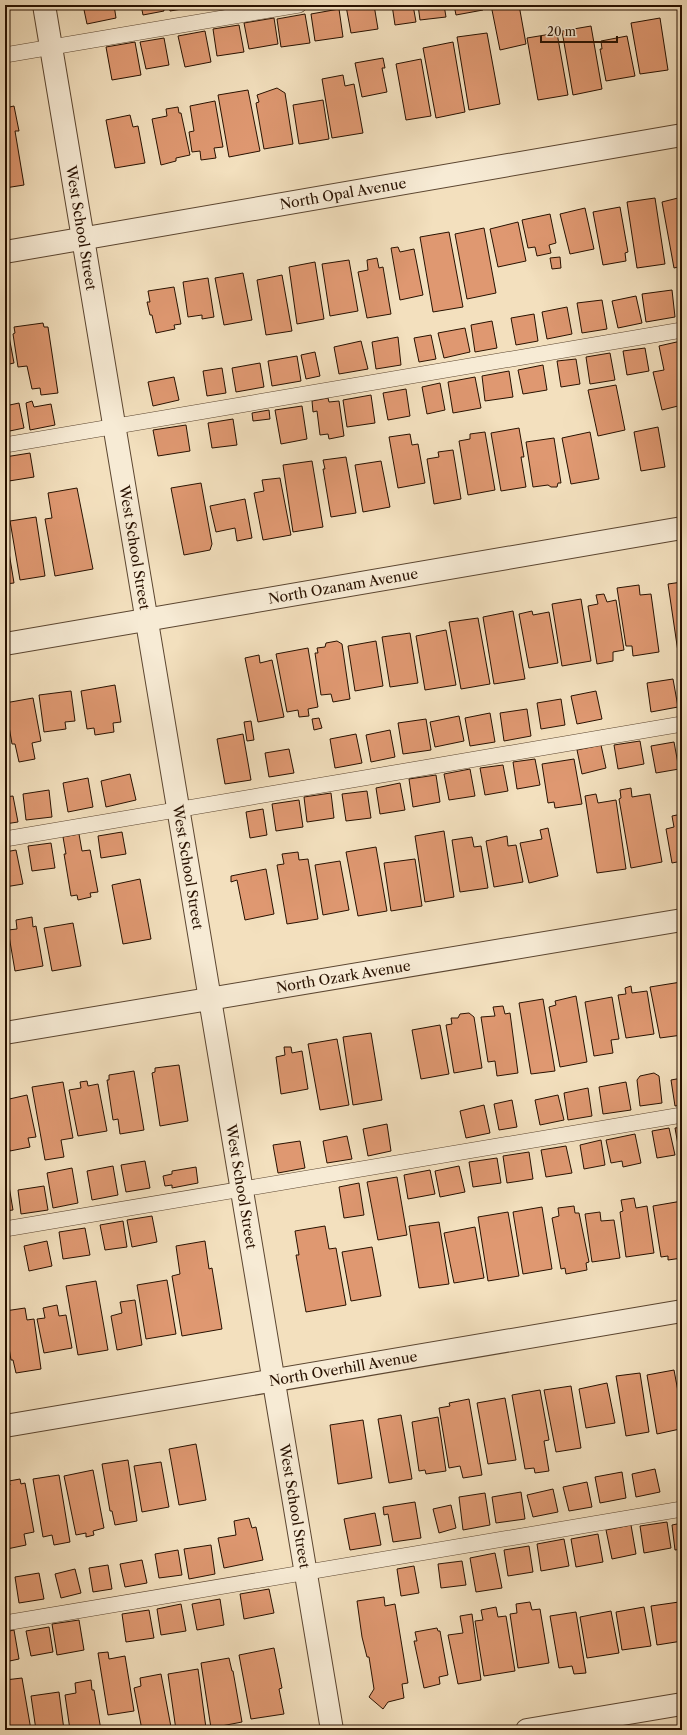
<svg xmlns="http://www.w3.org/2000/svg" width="687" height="1735" font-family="'Libre Caslon Text',serif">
	<rect width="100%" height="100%" fill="#f3e0be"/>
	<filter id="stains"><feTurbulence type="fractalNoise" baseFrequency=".005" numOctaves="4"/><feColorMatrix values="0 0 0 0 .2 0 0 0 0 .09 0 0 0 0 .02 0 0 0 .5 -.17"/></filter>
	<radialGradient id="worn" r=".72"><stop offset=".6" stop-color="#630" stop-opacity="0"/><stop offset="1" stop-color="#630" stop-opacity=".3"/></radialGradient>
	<path fill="#df9871" stroke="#281100" d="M83 5H114L116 18 87 24Z
		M141 5H163L164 11 143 15Z
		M169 5H200V6L170 11Z
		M353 5H374L378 29 351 33 346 6Z
		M392 5H413L416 22 395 25Z
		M418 5H444L446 17 420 20Z
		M454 5H483V10L456 15Z
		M491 5H519L526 44 500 50Z
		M339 9 343 37 315 41 311 14Z
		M305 14 310 43 281 47 277 19Z
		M274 18 278 44 249 49 244 23Z
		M660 18 668 70 640 74 631 23Z
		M239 25 244 52 217 56 213 29Z
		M591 26 602 89 573 95 562 31Z
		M205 31 211 62 185 67 178 36Z
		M487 33 500 104 469 110 457 37Z
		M557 33 568 95 538 100 527 38Z
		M627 36 635 76 606 81 600 49H602L601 41Z
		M164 38 169 65 146 69 140 42Z
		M135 42 141 75 112 80 106 47Z
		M453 42 465 112 436 118 423 48Z
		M383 58 385 68H382L387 92 362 97 355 63Z
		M421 59 431 116 406 120 396 64Z
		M343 75 345 86 354 84 363 133 332 138 322 79Z
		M277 88 285 93 293 144 264 149 256 103 259 102 257 95Z
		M248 90 260 151 229 157 218 95Z
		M323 100 329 139 299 144 293 105Z
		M215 101 223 147 214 148 216 158 201 160 200 151 192 152 189 132 194 131 190 106Z
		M14 106 19 131H15L24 185 5 188V108Z
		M178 107 179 113H181L190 155 176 158V161L161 165 152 119 167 116 166 109Z
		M130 115 133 127 138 126 145 163 115 168 106 120Z
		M682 197V266L674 268 662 202Z
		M655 198 665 264 637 268 627 202Z
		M620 207 628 252 625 253 626 261 603 265 593 212Z
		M585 208 594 249 570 254 560 214Z
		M550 214 556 243 549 245 551 253 537 256 535 247 528 248 522 220Z
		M518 222 526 261 498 267 490 229Z
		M484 228 496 293 467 299 455 234Z
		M449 232 463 307 433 312 420 237Z
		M398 247 400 252 414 249 423 295 400 300 391 248Z
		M560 257 561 268 552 269 550 258Z
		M377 258 379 268 383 267 391 314 367 318 358 272 368 270 367 260Z
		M349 260 358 311 330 316 322 264Z
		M315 262 324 319 297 324 289 267Z
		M243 273 252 320 224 325 215 278Z
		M282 275 292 331 266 335 257 280Z
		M208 278 214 317 202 319V315L188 317 183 282Z
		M174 287 181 324 174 325 175 329 156 333 152 315H150L147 302H150L148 291Z
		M672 290 675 317 646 322 642 294Z
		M682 295V316L679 296Z
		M636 296 642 323 618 328 612 301Z
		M602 300 607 329 582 333 577 303Z
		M567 307 572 334 547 339 542 312Z
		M534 314 538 341 516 345 511 318Z
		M5 315 14 363 5 365Z
		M492 321 497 348 475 352 471 325Z
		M43 323 44 327H48L58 393 41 395 40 388 32 389 27 366 18 367 13 334 15 333 14 327Z
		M465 328 470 352 444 358 438 333Z
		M431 335 436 359 419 362 414 338Z
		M398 337 401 365 376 369 372 342Z
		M361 341 368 369 339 374 334 347Z
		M681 341 682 405 662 410 653 372 664 370 659 346Z
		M645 348 649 371 627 375 623 351Z
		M315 352 320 376 306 379 301 355Z
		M610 353 615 380 590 384 586 357Z
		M297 356 301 381 272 386 268 361Z
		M576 359 580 384 561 387 557 361Z
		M260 363 264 387 236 392 232 368Z
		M543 365 547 390 523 394 518 370Z
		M222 368 226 393 207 396 203 371Z
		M509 371 513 397 485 401 482 376Z
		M174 377 179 400 153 406 148 382Z
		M475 377 481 408 453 413 448 382Z
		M440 383 445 410 427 414 422 387Z
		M616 385 625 430 598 436 588 390Z
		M406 389 410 416 388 420 383 393Z
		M371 395 375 423 347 427 343 400Z
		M328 398 329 402 339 401 344 436 329 439 328 434 320 435 317 411 313 412 312 401Z
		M32 401 34 407 51 404 55 425 30 430 26 403Z
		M19 403 24 428 5 432V406Z
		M302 406 307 439 281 444 275 410Z
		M269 410 270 419 253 421 252 413Z
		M233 419 237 445 212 448 208 423Z
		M186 425 190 451 158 456 153 430Z
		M658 427 665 467 641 471 634 432Z
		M519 428 524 457H521L526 487 501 491 491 433Z
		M485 432 495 490 468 495 459 441 470 439V434Z
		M590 432 599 479 571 484 562 438Z
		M410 434 412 445 418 444 425 483 398 488 389 437Z
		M554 438 561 483H558L557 487H551L548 485 533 487 526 442Z
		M453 450 461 499 434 504 427 459 439 457 438 452Z
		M30 453 34 477 9 481 5 457Z
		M346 457 356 513 331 517 323 469H325L323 460Z
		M312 461 323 527 293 532 283 465Z
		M381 461 390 507 363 512 355 465Z
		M280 478 291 535 263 540 254 493 264 491 262 480Z
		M201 483 212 544 210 550 184 555 171 488Z
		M77 488 93 569 55 576 45 519 52 518 48 493Z
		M245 499 252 538 237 541 235 528 216 532 210 506Z
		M36 517 45 576 20 580 10 521Z
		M5 528 14 583 5 584Z
		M682 582V651L678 652 668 584Z
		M639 585 640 595 651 594 659 652 633 656 632 646H626L617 588Z
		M604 594 607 602 616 600 624 650 613 652V661L597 664 588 606 598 604 596 595Z
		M581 599 591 661 562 666 552 604Z
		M513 611 525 679 494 684 483 617Z
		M532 611 533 615 549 612 558 663 529 668 519 614Z
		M478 618 490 684 461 689 449 622Z
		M446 630 456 685 425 690 416 636Z
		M410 633 418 683 390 687 382 637Z
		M337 641 342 644 350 699 333 702 331 694 321 695 315 653H318L317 648 325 647 326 643Z
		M376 641 383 686 355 691 348 646Z
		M308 648 318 707 308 709 309 716 299 717 298 710 287 712 276 654Z
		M259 655 260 663 272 660 284 717 258 722 245 658Z
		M673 679 678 707 651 712 647 683Z
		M115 685 121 722 113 723 114 732 95 735 94 728 87 729 81 691Z
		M71 691 75 721 65 722 66 729 44 732 39 695Z
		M596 691 602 719 577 724 571 696Z
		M33 698 41 741 32 743 35 759 19 762 15 744H12L5 703Z
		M561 699 565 725 541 729 537 703Z
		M527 709 531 736 504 741 500 713Z
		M490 713 495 742 470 746 465 718Z
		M459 716 464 741 435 747 430 722Z
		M319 718 322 728 314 730 312 719Z
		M426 719 431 750 403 754 398 723Z
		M251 721 254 740 247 741 244 722Z
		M390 730 395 757 371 762 366 735Z
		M243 734 251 780 225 784 217 739Z
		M356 734 362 763 335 768 330 739Z
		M640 741 644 764 618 769 614 745Z
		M674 742 679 769 656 773 651 746Z
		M601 745 606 768 582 774 577 750Z
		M289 749 294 773 269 777 265 753Z
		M535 759 540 785 517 789 513 762Z
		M574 759 582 804 555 808 554 802 548 803 542 764Z
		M503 765 508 791 485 795 480 768Z
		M470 769 475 796 449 800 444 774Z
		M130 774 136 800 106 807 101 781Z
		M436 775 440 802 413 807 409 779Z
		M88 778 93 807 68 812 63 783Z
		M400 783 405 810 380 814 376 788Z
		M631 788 632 797 650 794 662 862 631 868 619 799 621 798 620 790Z
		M49 790 52 817 26 820 23 794Z
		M367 791 371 818 346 821 342 794Z
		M331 793 334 818 307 822 304 797Z
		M596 794 598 803 616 800 626 869 597 873 585 796Z
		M13 796 18 822 5 824V797Z
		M299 800 303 827 276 831 272 804Z
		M263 809 267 835 250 838 246 812Z
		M682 814V861L672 863 666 829 674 827 672 816Z
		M548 828 558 876 529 883 520 843 542 839 540 830Z
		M444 831 454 897 425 902 415 836Z
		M122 832 126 854 101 858 98 836Z
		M79 834 82 851 90 850 98 892 90 893 91 897 78 900 77 895 71 896 64 854H66L63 837Z
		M507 836 508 846 516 845 523 882 494 887 486 841Z
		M472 837 474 847 481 846 488 888 460 892 452 840Z
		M51 843 55 868 32 871 28 846Z
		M376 847 387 911 358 916 346 852Z
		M16 850 23 884 5 887V852Z
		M298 852 299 860 308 859 318 919 287 924 277 865 284 864 282 854Z
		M415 859 422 906 391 911 384 863Z
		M340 861 349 910 323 915 315 865Z
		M266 869 274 914 245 920 237 880 231 882V876Z
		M140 879 151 939 123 944 112 885Z
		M32 917 33 927 36 926 43 966 15 971 8 930 17 929 16 920Z
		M73 923 81 966 52 971 44 928Z
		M5 954 9 977 5 978Z
		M681 982 682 1035 660 1038 650 987Z
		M631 986 632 993 647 991 654 1034 626 1038 618 995 626 994 625 988Z
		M576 996 587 1062 560 1067 549 1007 556 1005 555 1001Z
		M612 997 619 1039 611 1040 613 1053 594 1056 585 1002Z
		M543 999 555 1071 531 1074 519 1003Z
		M503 1006 505 1014 510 1013 518 1073 497 1076 495 1061 488 1062 481 1017 495 1016 493 1007Z
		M469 1013 474 1017 482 1068 454 1073 446 1025 452 1024 451 1018H458L460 1014Z
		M440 1025 449 1074 421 1079 412 1030Z
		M371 1033 382 1100 353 1105 343 1037Z
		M337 1039 349 1105 320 1110 308 1044Z
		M284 1047H291L292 1053 302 1051 308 1089 281 1094 276 1057 285 1055Z
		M179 1065 188 1121 160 1126 152 1073 155 1072V1068Z
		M134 1071 144 1130 120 1134 118 1119 113 1120 107 1080H109V1075Z
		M654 1073 659 1076 662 1103 640 1106 637 1080 640 1076Z
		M682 1078V1105L675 1106 671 1080Z
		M87 1081 88 1086 98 1084 107 1131 78 1136 69 1090 81 1088 80 1082Z
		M63 1082 73 1138 61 1140 64 1157 45 1160 32 1087Z
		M626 1082 631 1110 603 1114 599 1087Z
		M588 1088 592 1116 568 1120 564 1093Z
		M27 1095 36 1137 28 1138 30 1147 10 1151 5 1126V1100Z
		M558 1095 564 1120 540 1125 535 1100Z
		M512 1100 517 1127 499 1130 494 1104Z
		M484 1105 490 1133 466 1138 460 1111Z
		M387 1124 391 1151 368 1156 363 1129Z
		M682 1127V1155L680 1156 675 1128Z
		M669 1128 675 1155 657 1158 652 1131Z
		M635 1134 641 1163 623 1167 622 1161 611 1163 606 1140Z
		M347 1136 352 1159 327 1163 323 1141Z
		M601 1140 605 1165 584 1169 580 1145Z
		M300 1141 305 1168 278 1173 273 1145Z
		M566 1146 572 1173 546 1177 541 1150Z
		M529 1152 533 1179 507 1183 503 1156Z
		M497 1158 501 1183 473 1187 469 1162Z
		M145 1161 150 1188 126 1192 121 1165Z
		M113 1166 118 1195 92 1200 87 1171Z
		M459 1166 465 1192 440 1197 435 1171Z
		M196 1167 198 1183 172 1188V1185L165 1186 163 1176 172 1174V1171Z
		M72 1168 78 1203 53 1208 47 1173Z
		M430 1170 435 1194 408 1199 404 1175Z
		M397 1177 407 1235 378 1240 367 1182Z
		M359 1183 364 1215 344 1218 339 1187Z
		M5 1186H9L13 1210 5 1211Z
		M44 1186 48 1210 21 1214 18 1190Z
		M634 1198 636 1208 647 1206 654 1253 626 1257 620 1212 623 1211 621 1200Z
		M682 1201V1258L668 1260V1256L661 1257 653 1206Z
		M574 1206 575 1213H579L589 1262 586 1263 587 1270 566 1274 565 1268 561 1269 552 1218 559 1216 558 1208Z
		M542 1207 552 1269 523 1274 513 1212Z
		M508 1212 519 1276 488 1281 478 1217Z
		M600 1212 601 1221 614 1220 620 1258 592 1262 585 1214Z
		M152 1216 157 1242 132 1247 127 1220Z
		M123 1221 127 1247 105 1250 100 1225Z
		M439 1222 449 1284 419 1288 409 1226Z
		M325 1226 329 1249 336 1248 346 1305 306 1312 296 1255H299L295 1231Z
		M475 1227 484 1278 454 1283 444 1233Z
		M85 1228 90 1255 63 1259 59 1232Z
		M47 1241 52 1266 29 1271 24 1246Z
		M205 1241 209 1269 212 1268 222 1329 182 1336 172 1276 180 1274 176 1246Z
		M372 1247 381 1296 351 1301 342 1252Z
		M167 1280 176 1334 146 1339 137 1285Z
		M96 1281 108 1350 78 1355 66 1286Z
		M135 1300 142 1345 117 1350 111 1316 122 1313 120 1302Z
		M57 1305 59 1316 66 1315 72 1348 44 1353 37 1319 45 1318 43 1308Z
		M25 1308 27 1320 34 1319 41 1369 16 1373 13 1360H11L5 1323V1311Z
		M674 1370 682 1413V1415L678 1416 680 1429 657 1434 647 1375Z
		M640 1373 649 1432 626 1436 616 1376Z
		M607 1383 615 1423 586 1428 579 1389Z
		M571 1386 581 1448 556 1452 544 1390Z
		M540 1390 549 1440 544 1441 549 1471 535 1473 534 1468 525 1469 512 1395Z
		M505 1398 516 1460 488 1464 477 1403Z
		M469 1399 482 1475 463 1478 460 1466 449 1468 439 1408 450 1406 449 1403Z
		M401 1415 412 1479 389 1483 378 1419Z
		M438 1417 446 1471 426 1474 425 1470 419 1471 412 1422Z
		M363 1420 372 1478 338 1484 330 1425Z
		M196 1444 206 1500 179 1505 169 1449Z
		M128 1460 137 1521 115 1525 112 1511H110L102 1464Z
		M161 1462 169 1507 142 1512 134 1466Z
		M655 1469 660 1492 636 1497 632 1474Z
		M93 1470 104 1528 93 1531 94 1535 86 1537V1533L76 1535 64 1476Z
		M622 1472 626 1498 600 1503 595 1477Z
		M59 1475 70 1542 54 1545 52 1535 43 1537 33 1479Z
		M20 1479 21 1484 25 1483 34 1532 24 1534 26 1545 7 1549 5 1538V1485H10L9 1481Z
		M587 1482 592 1507 569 1511 563 1487Z
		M553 1489 558 1512 533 1517 527 1495Z
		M521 1492 525 1519 496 1523 492 1497Z
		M485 1493 490 1525 463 1530 459 1497Z
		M415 1502 421 1538 393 1542 388 1514 384 1515 383 1507Z
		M451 1505 456 1528 439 1533 433 1509Z
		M375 1513 381 1545 350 1550 344 1519Z
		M249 1518 252 1528 256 1527 263 1560 224 1568 218 1538 236 1535 234 1521Z
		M667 1522 671 1548 644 1553 640 1526Z
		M682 1523V1549L675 1550 672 1525Z
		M631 1525 636 1554 612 1559 606 1530Z
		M598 1534 603 1562 576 1567 571 1539Z
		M564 1539 569 1566 541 1571 537 1544Z
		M211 1545 215 1574 189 1579 184 1549Z
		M529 1546 533 1572 508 1576 504 1550Z
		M178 1550 182 1575 159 1578 155 1554Z
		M495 1553 502 1588 476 1592 470 1558Z
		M142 1560 147 1583 125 1587 120 1564Z
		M462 1561 466 1585 441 1588 438 1564Z
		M108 1565 112 1589 93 1592 89 1568Z
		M414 1566 419 1593 401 1596 397 1569Z
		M75 1569 81 1593 61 1598 55 1574Z
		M39 1573 44 1599 19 1603 15 1577Z
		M5 1586 8 1606H5Z
		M269 1589 274 1613 244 1619 240 1594Z
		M384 1597 385 1606 395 1604 408 1683 402 1684 404 1698 388 1702 383 1709 369 1697 374 1689 369 1657H367L362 1637 357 1601Z
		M220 1599 224 1625 197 1630 192 1604Z
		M530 1602 532 1610 540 1609 549 1663 518 1668 510 1614 517 1613 516 1604Z
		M679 1602 682 1619V1641L657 1645 651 1606Z
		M181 1604 186 1631 161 1635 157 1609Z
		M496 1607 498 1617 506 1616 515 1671 484 1676 475 1621 483 1620 481 1610Z
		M644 1607 651 1646 622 1650 616 1612Z
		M149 1610 154 1638 126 1642 122 1614Z
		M611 1611 619 1653 587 1658 580 1617Z
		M576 1612 586 1673 574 1674 572 1666 559 1668 550 1616Z
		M472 1614 481 1680 458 1684 448 1635 463 1633 460 1616Z
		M79 1620 84 1650 57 1655 52 1624Z
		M49 1627 53 1652 31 1656 26 1631Z
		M437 1628 438 1631H440L448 1675 439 1677 440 1684 424 1688 414 1641H417L415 1632Z
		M14 1630 19 1659 5 1662V1632Z
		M274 1648 282 1688 279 1689 284 1714 251 1719 239 1655Z
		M108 1652 109 1659 125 1656 134 1711 108 1715 98 1653Z
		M229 1658 232 1671H233L242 1722 211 1728 201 1663Z
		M198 1669 206 1728 176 1730 168 1674Z
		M161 1674 171 1727 168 1728 169 1730H142L134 1688 141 1686 140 1678Z
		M22 1678 31 1730H5V1680Z
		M91 1680 92 1690H94L101 1730H70L65 1695 76 1693 75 1683Z
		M59 1692 64 1730H36L31 1696Z"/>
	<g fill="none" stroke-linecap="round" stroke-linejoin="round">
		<g stroke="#5b4530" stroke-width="16">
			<path id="service" d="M5 55 299 5
				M5 445 682 330
				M5 839 682 724
				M5 1229 682 1115
				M5 1623 682 1509"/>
		</g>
		<g stroke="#5b4530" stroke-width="24">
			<g id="minor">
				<path id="s1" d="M44 5 332 1730"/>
				<path id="s2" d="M5 252 682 135"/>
				<path id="s3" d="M5 644 682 528"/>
				<path id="s4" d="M5 1033 682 920"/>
				<path id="s5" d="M5 1426 682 1311"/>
				<path d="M527 1730 682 1704"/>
			</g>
		</g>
		<use href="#service" stroke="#f7ebd5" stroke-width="15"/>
		<use href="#minor" stroke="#f7ebd5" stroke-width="22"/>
	</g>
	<g text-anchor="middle" stroke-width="3" stroke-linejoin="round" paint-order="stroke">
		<g font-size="14" fill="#281100" stroke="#f7ebd5">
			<text dy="5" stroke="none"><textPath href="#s2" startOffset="343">North Opal Avenue</textPath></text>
			<text dy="5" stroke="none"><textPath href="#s1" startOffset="226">West School Street</textPath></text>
			<text dy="5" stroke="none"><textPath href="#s1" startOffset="550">West School Street</textPath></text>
			<text dy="5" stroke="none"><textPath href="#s3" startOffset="343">North Ozanam Avenue</textPath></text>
			<text dy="5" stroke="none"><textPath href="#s1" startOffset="874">West School Street</textPath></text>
			<text dy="5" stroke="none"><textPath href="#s4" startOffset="343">North Ozark Avenue</textPath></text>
			<text dy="5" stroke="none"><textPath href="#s1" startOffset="1198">West School Street</textPath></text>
			<text dy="5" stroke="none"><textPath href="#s5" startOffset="343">North Overhill Avenue</textPath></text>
			<text dy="5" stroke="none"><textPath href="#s1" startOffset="1522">West School Street</textPath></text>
		</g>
	</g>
	<rect width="687" height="1735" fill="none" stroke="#f3e0be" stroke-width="20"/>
	<rect x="6" y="6" width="675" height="1723" fill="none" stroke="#281100" stroke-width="2"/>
	<rect x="10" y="10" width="667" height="1715" fill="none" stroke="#281100"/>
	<path d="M541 36v6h76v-6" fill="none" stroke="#281100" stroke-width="2"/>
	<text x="547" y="36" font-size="12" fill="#281100" stroke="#f7ebd5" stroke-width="3" paint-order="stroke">20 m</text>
	<rect width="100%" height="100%" filter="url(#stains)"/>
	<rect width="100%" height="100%" fill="url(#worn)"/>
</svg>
